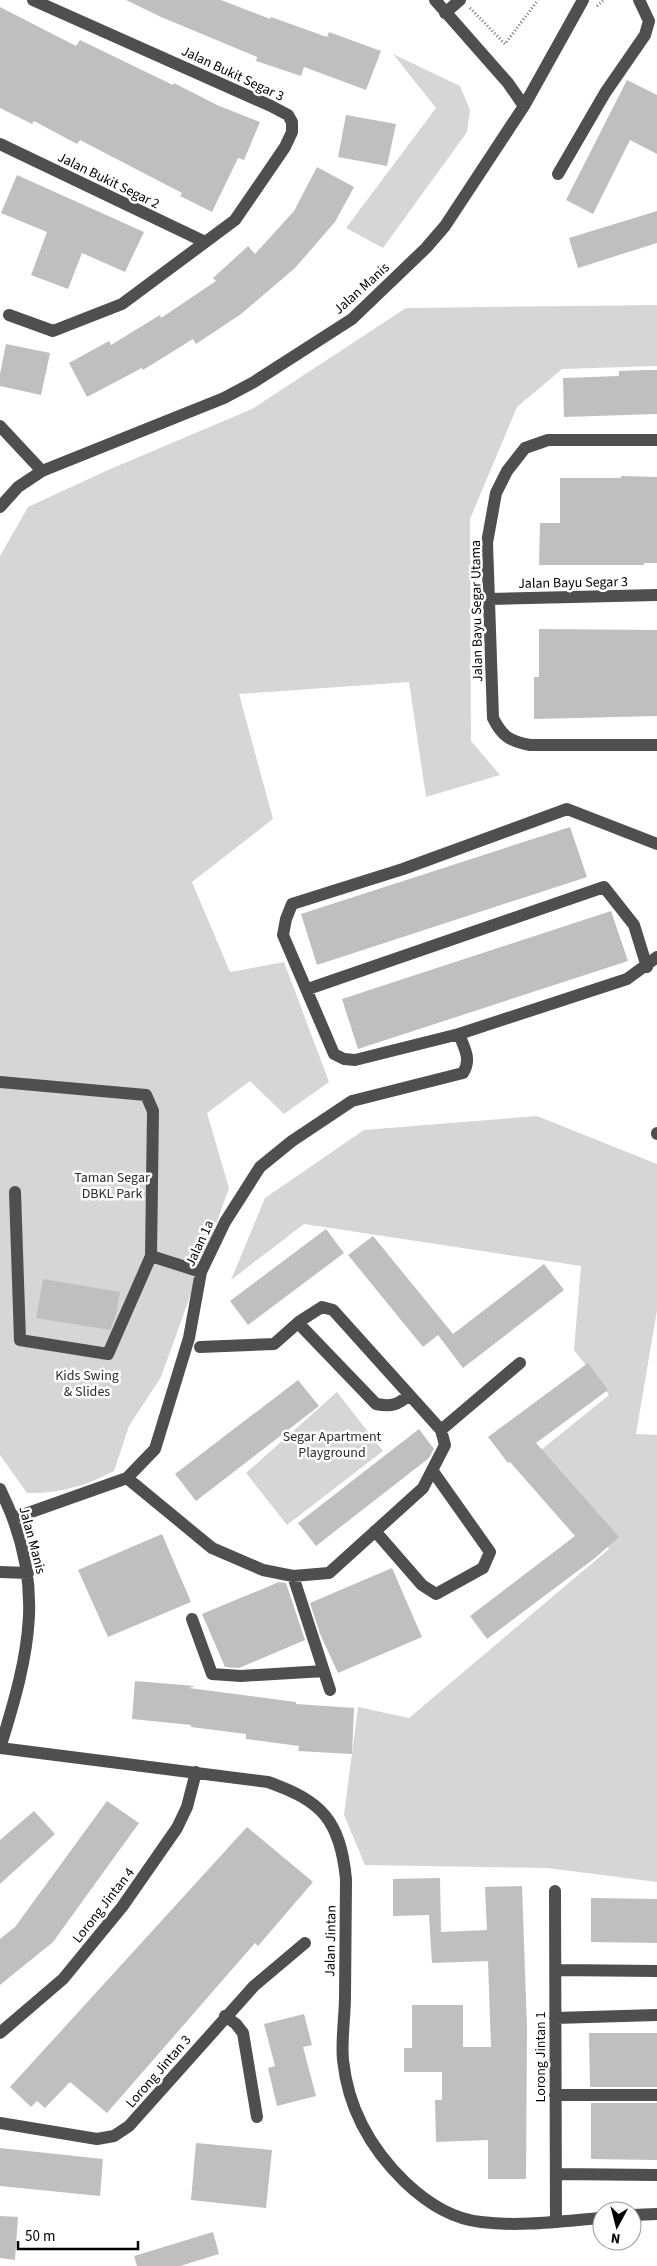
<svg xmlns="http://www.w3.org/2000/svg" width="657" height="2266" font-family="'Source Sans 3',sans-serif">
	<rect width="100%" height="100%" fill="#fff"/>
	<path fill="#d6d6d6" d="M393 54 460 86 470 110 467 132 383 248 346 228 436 108Z
		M657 305V366L562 369 517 407 470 519 471 741 500 775 426 797 409 682 239 694 273 819 192 882 230 972 284 962 329 1082 284 1114 250 1081 207 1113 229 1188 161 1377 129 1426 114 1471C85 1486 59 1494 27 1493L0 1455V556L28 507 108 470 252 409 406 308Z
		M537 1116 657 1164V1310L636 1434 657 1435V1882L547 1868 365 1865 344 1815 358 1707 409 1718 609 1549 536 1454 609 1395 574 1350 581 1266 304 1224 231 1280 265 1198 364 1130Z
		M337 1392 383 1451 287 1525 246 1473Z"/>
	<path fill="#bfbfbf" d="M126 0H221L270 19 271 17 327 37 329 32 381 51 366 90 304 67 301 76 256 61 257 57 161 17Z
		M0 7 76 46 80 40 173 85 174 83 217 105 260 122 244 160 238 158 212 212 180 196 182 193 80 140 77 144 34 121 32 124 0 108Z
		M627 80 657 95V154L630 140 593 214 566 200Z
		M346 115 396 124 387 166 338 157Z
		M317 167 354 187 335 222 295 268 241 314 196 344 193 339 143 370 142 368 87 397 69 363 109 341 111 345 160 315 161 318 216 281 213 278 248 246 255 254 294 211Z
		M17 175 144 232 125 272 82 253 68 289 31 275 47 232 1 213Z
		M657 211V243L578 268 569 238Z
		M6 344 50 353 41 395 0 386V374Z
		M646 370H657V414L564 417 563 378 619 376V371Z
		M621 476 657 477V563H644V565H539L540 523H560V478H621Z
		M539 629 657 630V716L534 719V677H539Z
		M570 827 587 877 317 965 301 914Z
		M611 911 628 961 358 1049 342 999Z
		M326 1229 344 1253 248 1325 230 1301Z
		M373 1236 453 1334 544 1264 564 1290 463 1368 438 1335 423 1347 348 1255Z
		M43 1279 120 1292 116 1315 110 1330 36 1318Z
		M588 1363 608 1390 536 1443 619 1537 595 1558 487 1639 470 1616 575 1536 510 1462 508 1463 488 1437Z
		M298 1380 319 1406 196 1501 175 1474Z
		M419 1429 434 1449 429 1458 316 1546 298 1523Z
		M162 1534 191 1602 108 1637 78 1570Z
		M392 1568 422 1637 338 1673 320 1634 310 1603Z
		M279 1582 286 1583 305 1640 239 1668 225 1667 202 1614Z
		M135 1681 195 1686 189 1688 296 1702V1704L354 1708 352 1754 298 1751 299 1746 246 1739V1734L191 1727V1725L132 1719Z
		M107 1801 139 1823 53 1942 0 1985V1939L15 1927Z
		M34 1811 55 1834 0 1884V1840Z
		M247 1827 313 1882 258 1946 255 1943 107 2113 70 2082 45 2108 37 2101 31 2107 10 2087Z
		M440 1878 441 1932 487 1930 485 1887 522 1886 527 2027 526 2179H488V2140L436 2142 435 2100H442V2072H404V2048H412V2005H463V2047H491L488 1961 432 1963 429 1915 393 1916V1879Z
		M591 1898 657 1899V1943L591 1942Z
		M304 2014 312 2045 303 2047 316 2096 277 2106 268 2068 275 2066 264 2024Z
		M589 2033H657V2087H590Z
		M591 2103H657V2160L591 2159Z
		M196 2143 272 2150 266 2208 191 2200Z
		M0 2148 103 2159 100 2196 0 2186Z
		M0 2216 18 2217 15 2260 0 2258Z
		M213 2232 219 2254 180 2266H137L134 2256Z"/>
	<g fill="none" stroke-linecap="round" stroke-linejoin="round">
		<path stroke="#717171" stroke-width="3" stroke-dasharray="1 2.5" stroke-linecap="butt" d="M597 6 604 0
			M470 8 505 44 538 0"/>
		<path stroke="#4f4f4f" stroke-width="12" d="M435 0 508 83 524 106
			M445 13 460 0
			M0 144 205 242
			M558 174 605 93 645 35 649 21 639 0
			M9 315 53 331 122 304 235 220 285 147 292 132V122L288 115 271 106 33 0
			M0 426 42 471
			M657 440H548L525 448 507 471 496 493 487 543 493 718C502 736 509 741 530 745H657
			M0 507 18 487 42 471 224 398 254 382 352 319 426 248 445 226 524 106 583 0
			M490 599 657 595
			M657 844 567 809 403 869 292 904 286 919 283 935 334 1054 344 1059 355 1060 459 1034 627 979 657 957
			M308 989 604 887 634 925 647 967
			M0 1082 146 1095 153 1111 151 1256
			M657 1134V1133
			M15 1192 20 1340 108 1354 151 1256 201 1272
			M200 1347 274 1344 300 1321
			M441 1430 520 1363
			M127 1478 212 1548 263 1570 293 1576 329 1573 423 1488 445 1445 441 1430 333 1310 322 1307 300 1321 302 1327 376 1404C391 1407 398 1405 409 1395
			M0 1489C47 1583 30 1652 0 1748
			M14 1518 127 1478 155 1449 189 1338 201 1272 225 1222 260 1167 292 1141 352 1101 463 1073C472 1059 464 1048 459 1034
			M375 1531 422 1585 436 1594 483 1568 490 1552 432 1470
			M0 1572 28 1573
			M293 1576 330 1690
			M192 1619 212 1674 241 1676 324 1671
			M0 1748 268 1782C322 1801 340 1820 346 1879 346 1918 345 1957 345 1996 345 2017 341 2040 343 2060 348 2108 371 2149 405 2182 426 2202 452 2219 481 2222 520 2227 563 2221 602 2218
			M555 1891 556 2222
			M555 1970 657 1971
			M225 2016 236 2024 243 2033 257 2117
			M555 2018 657 2015
			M0 2033 63 1979 122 1907 177 1828 187 1807 196 1772
			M555 2095H657
			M0 2123 97 2139 114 2136 129 2126 254 1986 305 1943
			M556 2174 657 2175
			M632 2215 657 2214"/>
	</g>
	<g text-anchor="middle" stroke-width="5" stroke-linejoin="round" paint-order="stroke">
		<g font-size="14" fill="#000" stroke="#fff">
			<text transform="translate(233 73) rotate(25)" y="5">Jalan Bukit Segar 3</text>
			<text transform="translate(109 180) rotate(26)" y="5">Jalan Bukit Segar 2</text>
			<text transform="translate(361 288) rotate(-42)" y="5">Jalan Manis</text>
			<text transform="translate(573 582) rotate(-1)" y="5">Jalan Bayu Segar 3</text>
			<text transform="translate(476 611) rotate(-91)" y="5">Jalan Bayu Segar Utama</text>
			<text transform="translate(199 1243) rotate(-65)" y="5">Jalan 1a</text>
			<text transform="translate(33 1540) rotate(75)" y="5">Jalan Manis</text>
			<text transform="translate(103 1905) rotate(-52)" y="5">Lorong Jintan 4</text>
			<text transform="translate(330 1941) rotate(-89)" y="5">Jalan Jintan</text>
			<text transform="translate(540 2057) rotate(-90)" y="5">Lorong Jintan 1</text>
			<text transform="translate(158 2071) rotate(-49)" y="5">Lorong Jintan 3</text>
		</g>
		<g font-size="14" fill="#2d2d2d" stroke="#fff">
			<text x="112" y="1182">Taman Segar<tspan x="112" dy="16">DBKL Park</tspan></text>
			<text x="87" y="1380">Kids Swing<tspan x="87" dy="16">&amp; Slides</tspan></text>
			<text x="332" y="1441">Segar Apartment<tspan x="332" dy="16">Playground</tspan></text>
		</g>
	</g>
	<g transform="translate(617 2226) rotate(187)"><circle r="24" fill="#ffffff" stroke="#999999"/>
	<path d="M0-4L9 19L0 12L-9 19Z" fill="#000000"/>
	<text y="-8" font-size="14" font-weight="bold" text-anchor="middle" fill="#000000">N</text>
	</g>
	<path d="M18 2241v8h120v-8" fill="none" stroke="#000000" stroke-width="2.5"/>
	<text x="25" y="2241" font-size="15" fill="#000000" stroke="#ffffff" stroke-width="4" paint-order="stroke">50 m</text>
</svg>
